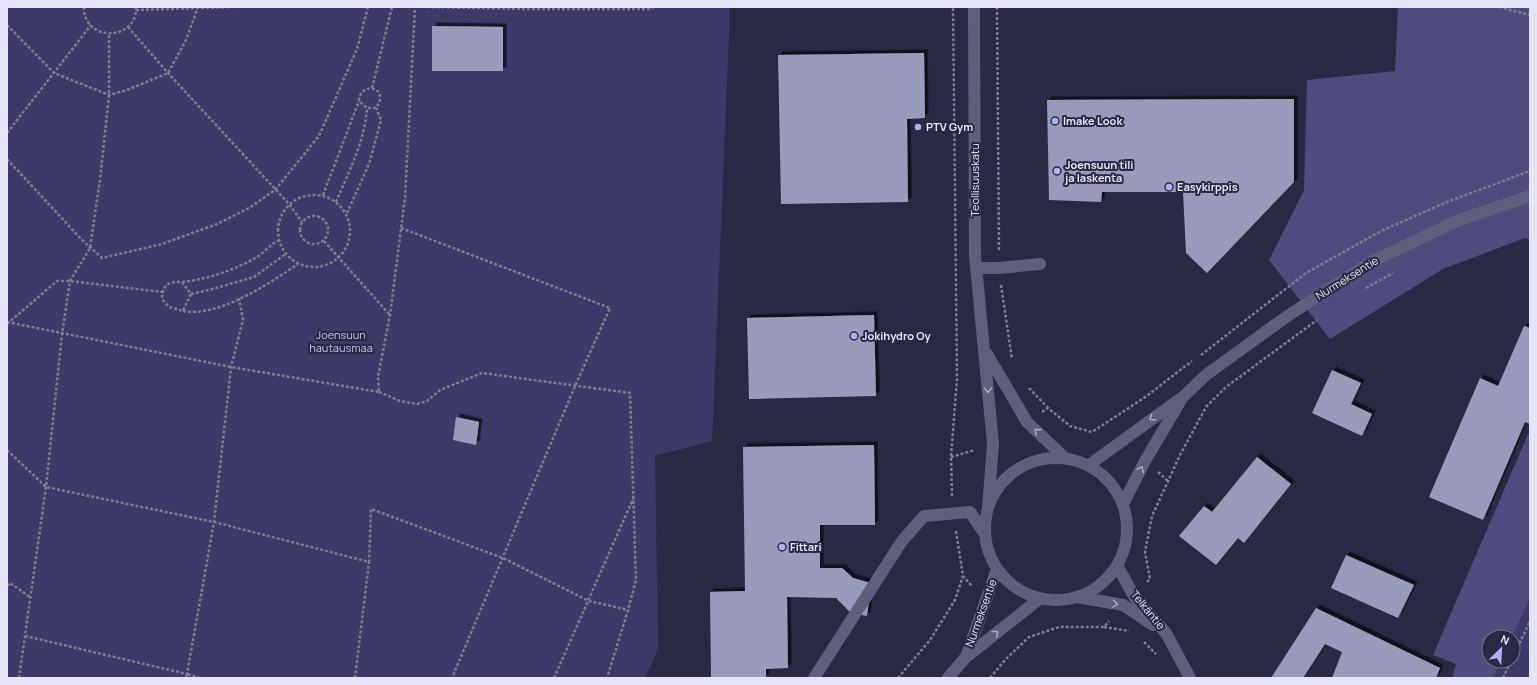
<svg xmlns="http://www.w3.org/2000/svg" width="1537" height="685" font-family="Manrope,sans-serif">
	<defs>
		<filter id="shadow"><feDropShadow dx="3.5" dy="-3.5" stdDeviation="0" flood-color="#0009"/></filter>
	</defs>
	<rect width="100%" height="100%" fill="#2a2943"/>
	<path fill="#3d3a69" d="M7 7H729V35L712 441 655 456 658 649 645 678H7Z
		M1530 598V678H1493L1501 661H1513V637H1512Z"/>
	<path fill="#4e4b7e" d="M1398 7H1530V240L1525 238 1443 269 1330 339 1269 260 1304 190 1307 80 1395 71Z
		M1528 434 1530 435V598L1512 637H1489V661H1501L1493 678H1452L1456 664 1433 655Z"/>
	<path fill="#9a9bbb" filter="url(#shadow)" d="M432 26 503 27V71H432Z
		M924 53 925 118 907 119 908 202 781 204 778 55Z
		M1294 99V182L1207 273 1186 253 1183 192H1102L1101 202 1049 200 1047 100Z
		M874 315 876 396 749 399 747 318Z
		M1524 326 1530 328V424L1525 422 1483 520 1429 497 1480 378 1498 386Z
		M1332 370 1361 383 1351 404 1372 414 1362 436 1312 413Z
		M456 417 479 422 476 445 453 440Z
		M874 445 875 525H820V568H842L853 578 871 583 867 616 851 613 836 598 787 597 788 668 766 669V678H711L710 592 745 591 743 447Z
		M1257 457 1291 484 1244 543 1238 538 1216 565 1179 536 1204 506 1212 512Z
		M1346 555 1414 585 1398 618 1331 588Z
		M1316 608 1440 668 1436 678H1332L1342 652 1325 644 1303 678H1271Z"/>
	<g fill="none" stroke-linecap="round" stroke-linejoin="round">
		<path stroke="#7d7c93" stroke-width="2.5" stroke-dasharray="3 2" stroke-linecap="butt" d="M84 7C83 42 137 42 136 7
			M427 7 531 9H649L654 7
			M997 7 999 250
			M1499 7 1530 15
			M136 10 235 7
			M7 25 54 73 109 95 127 90 168 73 186 40 198 7
			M128 27 168 73 289 204 302 222
			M372 88 392 7
			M372 88 379 92C381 99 380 102 376 108H367L359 101C359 93 364 89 372 88Z
			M7 133 91 25
			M7 159 82 240 102 258 162 244 217 224 249 208 275 190 319 136 357 49 368 7
			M323 195 359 101
			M278 231a36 36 0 1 1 72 0a36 36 0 1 1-72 0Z
			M336 202C349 171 365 141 367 108
			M347 213 369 164 381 120 376 108
			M300 230a14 14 0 1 1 28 0a14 14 0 1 1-28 0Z
			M401 228 610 308 575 386 452 678
			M324 241 389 314
			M182 282C208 279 235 270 257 257 265 252 271 243 280 240
			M1001 285 1012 359
			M1366 288 1393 273
			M191 294 183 311 169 307 162 299C162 285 169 281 182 282L191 294 209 290 254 277 287 253
			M183 311C218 318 270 283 298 264
			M7 322 231 367 379 392 378 377 390 315 405 198 415 7
			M7 324 57 281H70L162 292
			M1201 355 1306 273 1381 231 1452 200 1530 171
			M1029 388 1048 408
			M379 392 400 401 417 404 427 401 440 390 482 373 630 393 636 580 628 610 607 678
			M1042 412 1048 408 1070 426 1092 432 1144 398 1192 361
			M7 450 46 487 214 522 369 562 371 509 503 558 589 601 628 610
			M951 457 975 450
			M1158 472 1168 481
			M952 496 951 457 957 379 953 7
			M956 531 963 576 972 586
			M1147 582 1150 579 1145 552 1152 516 1180 455 1206 407 1226 387 1317 320
			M7 586 10 583 30 597
			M1104 627 1129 631
			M25 636 187 674 214 522 231 367 243 320 239 298
			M1144 642 1156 654
			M1513 657 1530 621
			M19 678 46 487 62 334 70 281 90 248 100 180 109 95V34
			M186 678 187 674 200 678
			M355 678 369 562
			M554 678 633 499
			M898 678 930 640 955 600 963 576
			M990 678 1005 660 1029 637 1059 627H1104L1109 621
			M1503 678 1511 661"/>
		<path stroke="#5f5f7c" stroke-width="12" d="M974 7 975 256 993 444 988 508
			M976 268H999L1040 264
			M987 354 1027 422 1065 458
			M985 529a71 71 0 1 1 142 0a71 71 0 1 1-142 0Z
			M1089 465 1184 396 1206 375 1286 317 1369 263 1459 220 1530 196
			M1123 504 1145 461 1181 400
			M1118 567 1135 598 1166 633 1190 678
			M1077 597 1123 605 1153 625
			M966 657 997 569
			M814 678 902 541 924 516 970 512 985 534
			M948 678 965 658 1038 600"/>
	</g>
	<defs><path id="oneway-chevron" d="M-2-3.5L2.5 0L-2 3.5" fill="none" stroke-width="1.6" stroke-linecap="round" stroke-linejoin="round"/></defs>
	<g stroke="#a9a9c0">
		<use href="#oneway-chevron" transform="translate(988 390) rotate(87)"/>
		<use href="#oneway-chevron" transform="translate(1152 418) rotate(145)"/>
		<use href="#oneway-chevron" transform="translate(1037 431) rotate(-136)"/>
		<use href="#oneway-chevron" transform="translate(1141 469) rotate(-63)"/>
		<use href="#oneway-chevron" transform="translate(1115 604) rotate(9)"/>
		<use href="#oneway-chevron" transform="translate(996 633) rotate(-39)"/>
	</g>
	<g fill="#b0aefa" stroke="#2a2943" stroke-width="1.5">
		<circle cx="1055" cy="121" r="4"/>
		<circle cx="918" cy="127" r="4"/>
		<circle cx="1057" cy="171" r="4"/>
		<circle cx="1169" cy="187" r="4"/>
		<circle cx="854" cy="336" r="4"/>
		<circle cx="782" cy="547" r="4"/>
	</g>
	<g text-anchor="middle" stroke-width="4" stroke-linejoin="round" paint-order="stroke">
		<g font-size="11" font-weight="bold" fill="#e5e5f7" stroke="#2a2943" text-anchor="start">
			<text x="1063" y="125">Imake Look</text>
			<text x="926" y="131">PTV Gym</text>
			<text x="1065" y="169">Joensuun tili<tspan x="1065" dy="13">ja laskenta</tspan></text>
			<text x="1177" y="191">Easykirppis</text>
			<text x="862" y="340">Jokihydro Oy</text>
			<text x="790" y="551">Fittari</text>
		</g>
		<g font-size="11" fill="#e5e5f7" stroke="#2a2943">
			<text transform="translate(975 180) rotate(-90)" y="4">Teollisuuskatu</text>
			<text transform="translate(1347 278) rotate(-32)" y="4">Nurmeksentie</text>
			<text transform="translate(1148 610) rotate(51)" y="4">Telkäntie</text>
			<text transform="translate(981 613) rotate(-70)" y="4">Nurmeksentie</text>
		</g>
		<g font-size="11" fill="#c3c3f4" stroke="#2a2943">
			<text x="341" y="339">Joensuun<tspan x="341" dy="13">hautausmaa</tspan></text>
		</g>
	</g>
	<rect width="1537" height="685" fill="none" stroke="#e5e5f7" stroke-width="16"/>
	<g transform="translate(1501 649) rotate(24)"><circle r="19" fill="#2a2943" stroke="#75748b"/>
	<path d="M0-3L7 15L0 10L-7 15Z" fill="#b0aefa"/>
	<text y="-6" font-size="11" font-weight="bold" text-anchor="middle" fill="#e5e5f7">N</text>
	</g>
</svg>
